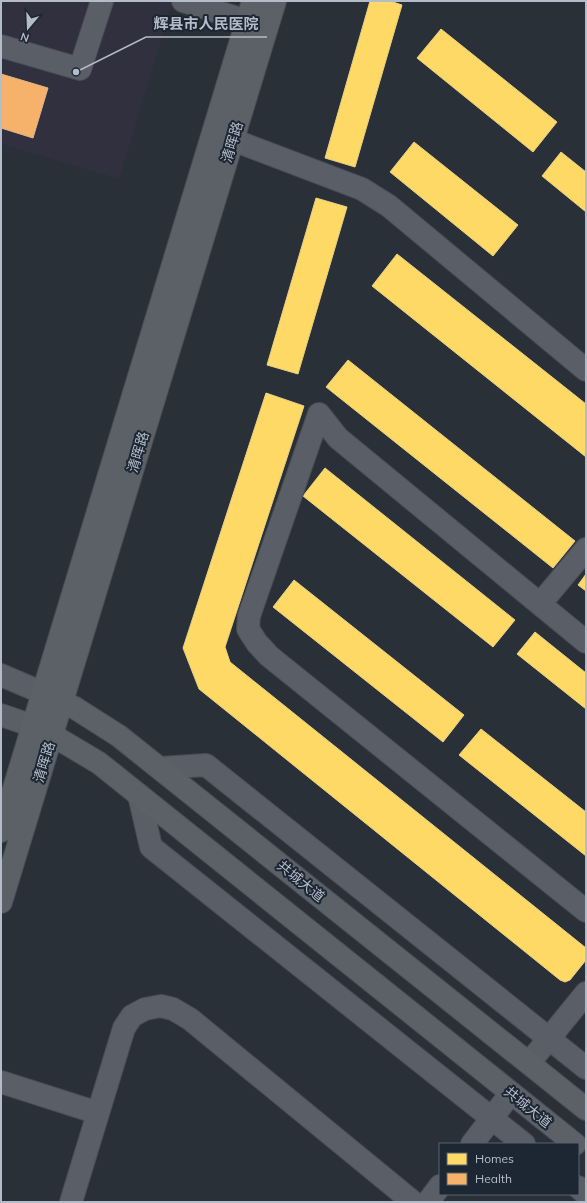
<svg xmlns="http://www.w3.org/2000/svg" width="587" height="1203" font-family="Mulish,'Noto Sans SC',sans-serif">
	<rect width="100%" height="100%" fill="#2a3038"/>
	<path fill="#31303e" d="M1 1H173L119 179 1 144Z"/>
	<path fill="#ffd966" stroke="#e8d084" d="M370 1H390L402 5 355 167 325 158Z
		M441 29 557 122 533 152 417 58Z
		M414 142 518 225 493 256 390 172Z
		M561 152 586 172V212L542 176Z
		M316 198 347 207 298 374 267 365Z
		M397 254 586 404V457L372 286Z
		M348 360 575 541 553 568 326 387Z
		M266 393 304 406 225 647 230 662 586 948V960L570 980 565 982 560 980 199 689 183 648Z
		M325 468 515 620 493 647 303 496Z
		M586 574V591L578 585Z
		M294 580 464 715 443 742 273 607Z
		M535 632 586 673V709L517 654Z
		M481 729 586 812V856L459 755Z"/>
	<path fill="#f6b26b" stroke="#e2b587" d="M1 74 48 88 33 138 1 128Z"/>
	<g fill="none" stroke-linecap="round" stroke-linejoin="round">
		<g stroke="#484c53" stroke-width="24">
			<path id="minor" d="M183 1 247 21
				M1 46 80 69 102 1
				M233 140 362 189 389 206 586 370
				M319 414 249 616 248 629 257 643 269 656 586 911
				M319 414 338 438 586 642
				M540 604 586 549
				M1 675 29 687 61 701
				M1 715 33 726 50 734
				M160 768 206 765 586 1068
				M139 795 151 847 524 1144
				M529 1063 586 993
				M1 1082 98 1113
				M472 1144 511 1093
				M578 1187 586 1194
				M71 1202 124 1028 132 1016 145 1009 161 1006 173 1009 190 1019 413 1202
				M428 1202 440 1186"/>
		</g>
		<g stroke="#484c55" stroke-width="24">
			<path id="major" d="M62 702 75 708 119 736 586 1109
				M52 735 99 763 575 1144
				M1 831 253 1
				M1 902 275 1"/>
		</g>
		<use href="#minor" stroke="#5a5e66" stroke-width="22"/>
		<use href="#major" stroke="#5c6168" stroke-width="22"/>
	</g>
	<g text-anchor="middle" stroke-width="4" stroke-linejoin="round" paint-order="stroke">
		<g font-size="14" fill="#b4bcc9" stroke="#1d2633">
			<text transform="translate(232 142) rotate(-73)" y="5">清晖路</text>
			<text transform="translate(138 452) rotate(-73)" y="5">清晖路</text>
			<text transform="translate(44 762) rotate(-73)" y="5">清晖路</text>
			<text transform="translate(301 881) rotate(39)" y="5">共城大道</text>
			<text transform="translate(528 1107) rotate(39)" y="5">共城大道</text>
		</g>
	</g>
	<path fill="none" stroke="#b4bcc9" stroke-width="1.5" d="M76 72L146 37H267"/>
	<circle fill="#b4bcc9" stroke="#1d2633" stroke-width="1.5" cx="76" cy="72" r="4"/>
	<g font-size="15" text-anchor="middle" font-weight="bold" fill="#b4bcc9" stroke="#1d2633" stroke-width="4" stroke-linejoin="round" paint-order="stroke">
		<text x="206" y="29">辉县市人民医院</text>
	</g>
	<rect width="587" height="1203" fill="none" stroke="#b4bcc9" stroke-width="4"/>
	<rect x="439" y="1143" width="140" height="52" fill="#1d2633" stroke="#59626f"/>
	<rect x="447" y="1153" width="20" height="12" fill="#ffd966" stroke="#59626f"/>
	<text x="475" y="1163" font-size="12" fill="#b4bcc9">Homes</text>
	<rect x="447" y="1173" width="20" height="12" fill="#f6b26b" stroke="#59626f"/>
	<text x="475" y="1183" font-size="12" fill="#b4bcc9">Health</text>
	<g transform="translate(28 28) rotate(199)" stroke="#1d2633" stroke-width="3" paint-order="stroke">
	<path d="M0-3L7 15L0 10L-7 15Z" fill="#b4bcc9"/>
	<text y="-6" font-size="11" font-weight="bold" text-anchor="middle" fill="#b4bcc9">N</text>
	</g>
</svg>
